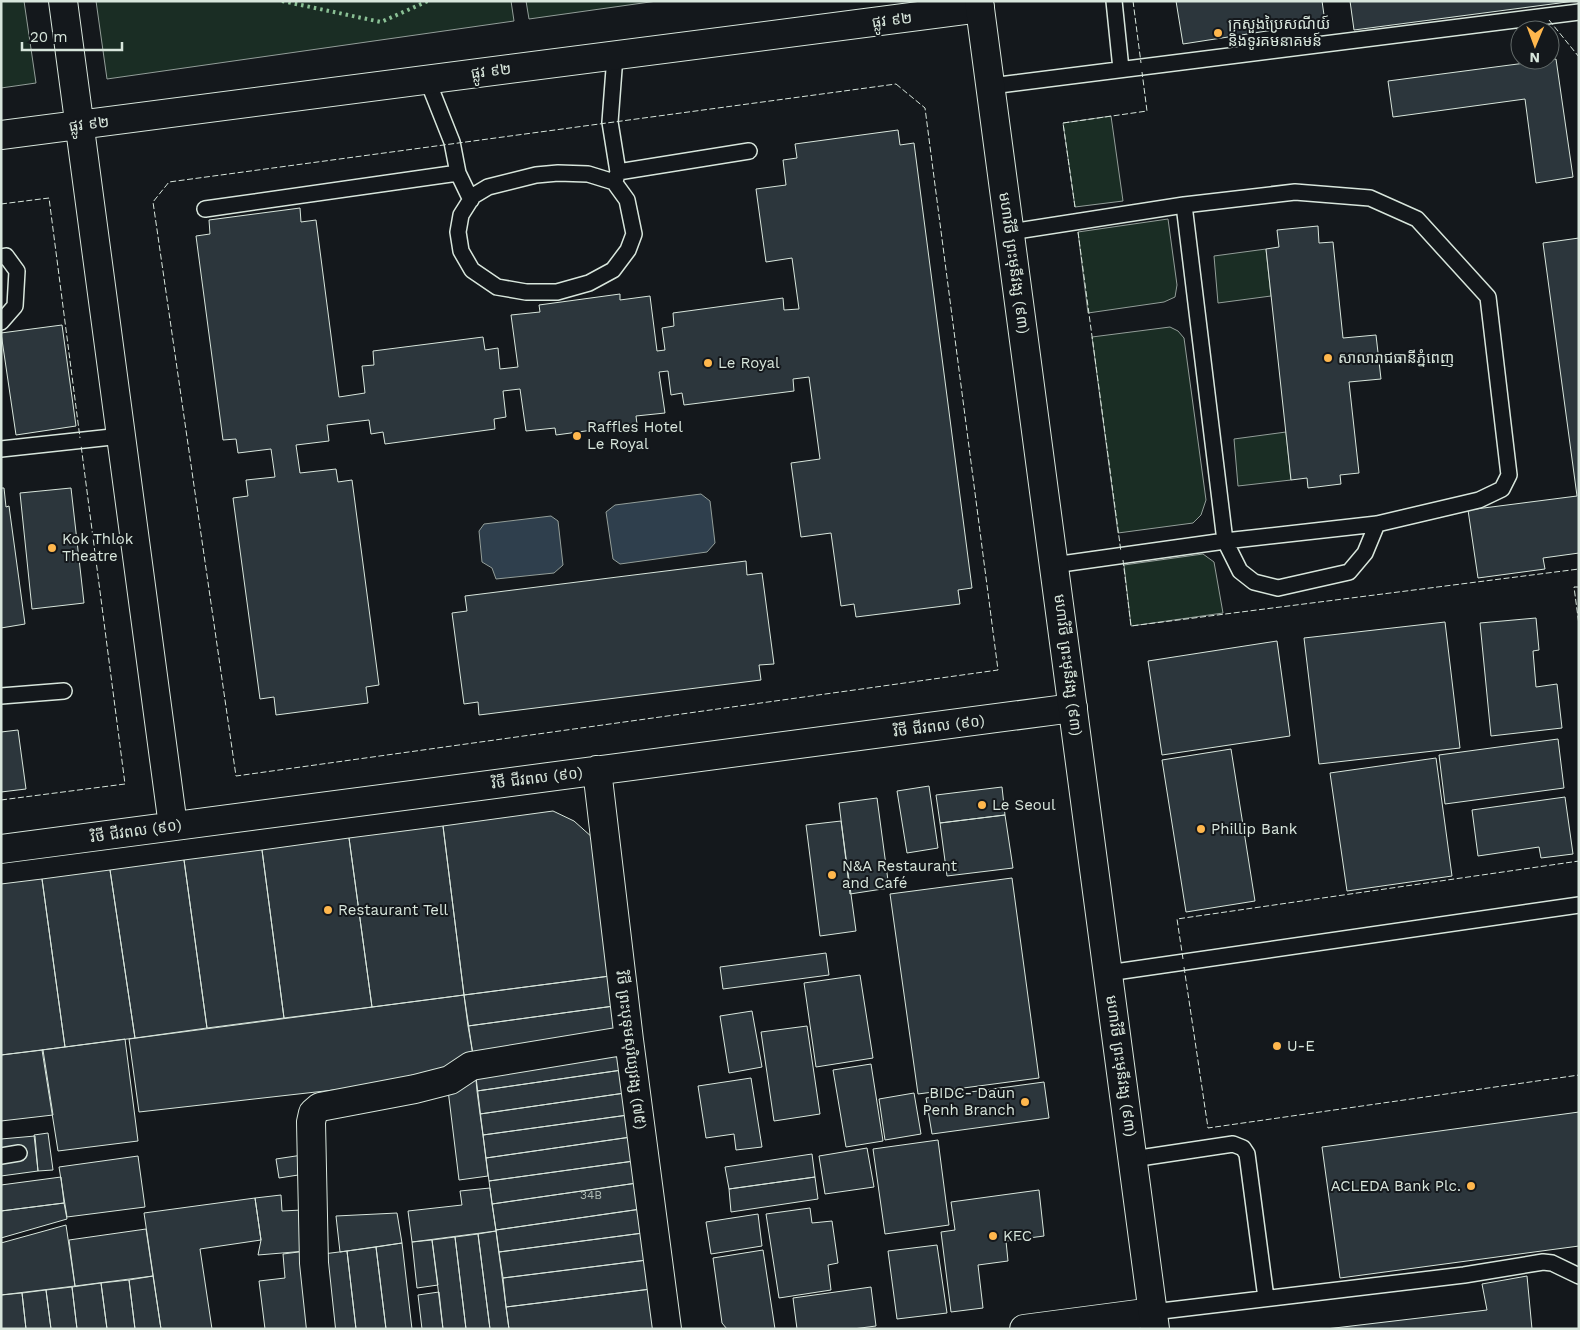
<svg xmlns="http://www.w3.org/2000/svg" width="1580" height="1330" font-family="'Work Sans','Noto Sans Khmer',sans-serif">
	<rect width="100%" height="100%" fill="#14181c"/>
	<path fill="#1a2d24" stroke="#939e99" d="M1 1H24L36 83 1 88Z
		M96 1H511L514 21 107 79Z
		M526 1H657L529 19Z
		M1111 116 1123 201 1075 207 1063 123Z
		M1168 219 1177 285 1175 297 1164 302 1088 313 1078 232Z
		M1266 249 1271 296 1218 303 1214 256Z
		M1170 327 1178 331 1184 338 1206 500 1201 515 1193 523 1118 533 1092 337Z
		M1286 432 1291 480 1238 486 1234 439Z
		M1203 554 1214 562 1223 613 1131 626 1124 565Z"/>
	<path fill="#2f3f4d" stroke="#939e99" d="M701 494 710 501 715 543 707 552 620 564 613 559 606 512 615 505Z
		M551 516 558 521 563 565 554 573 496 579 492 568 482 562 479 531 484 524Z"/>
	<path fill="#2c363c" stroke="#d8e6dc" d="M1176 1H1322L1325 22 1183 44Z
		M1350 1H1575L1354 30Z
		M1556 59 1573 177 1536 183 1525 99 1393 117 1388 81Z
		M898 130 900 145 914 143 972 588 958 590 960 604 856 617 854 604 841 606 831 533 801 537 791 463 820 459 809 377 793 379 794 391 684 405 682 393 671 395 668 371 659 372 665 413 636 416 637 424 556 435 555 428 526 431 520 389 503 391 506 417 494 419 495 429 385 444 383 432 371 434 369 420 327 425 329 441 296 445 300 473 336 469 338 482 352 480 379 685 366 687 368 703 276 715 274 697 260 699 233 498 248 496 246 480 275 477 271 449 238 453 236 439 223 440 196 236 210 234 209 220 300 208 301 222 316 220 339 397 365 393 362 366 374 365 373 351 483 337 485 350 498 348 500 369 518 367 511 315 540 312 539 305 620 294V300L650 296 657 351 665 350 662 328 674 326 673 313 783 298 784 310 799 309 792 258 766 262 756 189 786 185 783 160 797 158 795 144Z
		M1318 226 1319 243 1333 242 1343 338 1376 335 1381 379 1349 382 1359 473 1340 475 1341 484 1308 488 1307 478 1291 480 1266 249 1279 247 1277 230Z
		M1579 238V553L1543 558 1545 569 1478 578 1468 510 1577 496 1543 243Z
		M62 325 76 426 16 435 1 333Z
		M1 488H4L6 507 9 506 25 624 1 628Z
		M71 488 84 603 32 609 20 493Z
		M746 561 747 575 762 573 774 664 759 665 761 680 479 715 478 702 464 704 452 613 467 611 465 596Z
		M1536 618 1539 650 1533 651 1536 687 1557 684 1562 728 1491 736 1480 623Z
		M1445 622 1460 748 1319 764 1304 638Z
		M1277 641 1290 736 1162 755 1148 661Z
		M18 730 26 789 1 792V732Z
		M1558 739 1564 788 1445 804 1439 755Z
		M1231 749 1255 901 1186 912 1162 760Z
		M1436 758 1452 876 1347 891 1330 773Z
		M929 786 938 848 907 853 897 791Z
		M1002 787 1005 815 940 823 936 795Z
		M1565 797 1573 854 1541 858 1539 847 1478 856 1472 810Z
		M877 798 889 888 850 894 839 803Z
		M553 811 574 821 593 838 610 976 464 995 443 826Z
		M1005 815 1013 868 947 876 940 823Z
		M841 821 856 931 820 936 806 825Z
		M443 826 464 995 372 1007 349 838Z
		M349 838 372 1007 284 1018 262 850Z
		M262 850 284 1018 207 1028 184 860Z
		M184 860 207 1028 135 1038 110 870Z
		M110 870 135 1038 65 1047 42 879Z
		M1012 878 1039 1078 918 1094 890 894Z
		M42 879 65 1047 1 1055V884Z
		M826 953 829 975 723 989 720 967Z
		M860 975 873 1058 816 1067 804 983Z
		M610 976 614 1006 468 1026 464 995Z
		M464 995 473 1055 440 1078 139 1112 129 1039Z
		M614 1006 617 1035 473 1055 468 1026Z
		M752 1011 762 1067 729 1073 720 1016Z
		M807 1026 820 1114 774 1121 761 1032Z
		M125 1039 138 1141 58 1151 42 1050Z
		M620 1049 622 1070 477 1091 475 1069Z
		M43 1050 53 1115 1 1121V1055Z
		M871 1064 883 1141 846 1147 833 1070Z
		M475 1069 488 1176 459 1180 448 1090Z
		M622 1070 625 1093 480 1114 477 1091Z
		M751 1078 762 1147 736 1150 734 1134 706 1138 698 1086Z
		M1044 1082 1049 1118 932 1134 926 1098Z
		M625 1093 628 1115 483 1135 480 1114Z
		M914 1093 921 1134 885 1140 879 1099Z
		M1579 1112V1246L1340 1278 1322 1147Z
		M628 1115 631 1137 486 1158 483 1135Z
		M48 1133 53 1170 38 1171 34 1135Z
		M35 1136 38 1171 1 1176V1139Z
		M631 1137 634 1161 489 1181 486 1158Z
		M938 1140 949 1225 885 1234 873 1149Z
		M867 1148 874 1187 825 1194 819 1156Z
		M309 1154 311 1173 279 1178 276 1159Z
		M812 1154 815 1177 729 1189 725 1167Z
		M138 1156 145 1207 67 1217 59 1167Z
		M634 1161 637 1183 492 1204 489 1181Z
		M61 1177 64 1203 1 1211V1185Z
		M815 1177 818 1199 731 1212 729 1189Z
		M637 1183 641 1209 496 1230 492 1204Z
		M490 1188 496 1231 412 1242 408 1211 462 1205 460 1191Z
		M1039 1190 1044 1236 1006 1241 1008 1261 978 1265 983 1308 951 1312 941 1232 955 1230 951 1202Z
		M281 1195 282 1211 302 1210 306 1251 258 1255 261 1240 255 1198Z
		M255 1198 261 1240 200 1249 212 1329H161L144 1213Z
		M64 1203 67 1219 1 1238V1211Z
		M810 1208 812 1223 832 1221 838 1263 828 1265 831 1290 779 1298 766 1214Z
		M641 1209 643 1233 499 1252 496 1230Z
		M397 1213 402 1243 340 1252 336 1216Z
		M758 1214 762 1246 711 1254 706 1222Z
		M66 1225 75 1286 1 1295V1243Z
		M146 1229 153 1276 75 1286 69 1240Z
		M496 1231 509 1329H490L478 1234Z
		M643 1233 647 1260 503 1278 499 1252Z
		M478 1234 490 1329H466L455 1237Z
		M455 1237 466 1329H443L432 1240Z
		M432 1240 438 1285 417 1288 412 1242Z
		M402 1243 412 1329H386L376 1247Z
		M937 1245 947 1313 897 1319 888 1251Z
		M376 1247 386 1329H356L347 1251Z
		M763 1250 775 1329H727L722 1323 713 1258Z
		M306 1251 315 1329H265L259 1281 285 1278 283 1254Z
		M347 1251 356 1329H325L315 1255Z
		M647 1260 651 1289 506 1307 503 1278Z
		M153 1276 161 1329H135L129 1280Z
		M1527 1276 1532 1329H1326L1487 1310 1482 1284Z
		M129 1280 135 1329H107L101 1283Z
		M101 1283 107 1329H77L72 1287Z
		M72 1287 77 1329H51L46 1290Z
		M871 1287 876 1326 853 1329H797L793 1298Z
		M651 1289 656 1329H509L506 1307Z
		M46 1290 51 1329H26L22 1293Z
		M439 1292 443 1329H422L418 1295Z
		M22 1293 26 1329H1V1295Z"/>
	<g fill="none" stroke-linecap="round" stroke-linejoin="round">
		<g stroke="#d8e6dc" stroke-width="18">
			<path id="service" d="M1114 1 1121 69
				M427 79 452 142 458 173 471 200
				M991 86 1579 12
				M618 172 749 151
				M558 173 588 174 614 182 627 200 634 234 628 250 613 270 589 283 557 292H526L497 287 472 270 461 251 458 232 461 215 473 196 488 187 536 175Z
				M615 181 618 172 610 122 615 56
				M1184 205 1225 541 1240 571 1254 582 1278 588 1349 572 1365 553 1377 524
				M205 209 458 173
				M1010 232 1184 205 1295 192 1370 198 1417 219 1488 297 1509 475 1502 489 1479 500 1377 524 1225 541 1054 565
				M1 257 6 256 17 271 15 306 1 322
				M1 449 121 436
				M1 696 64 691
				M1108 973 1579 905
				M1 1156 19 1153
				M1133 1159 1233 1144 1243 1148 1247 1154 1266 1298
				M1153 1312 1464 1275 1543 1262 1552 1263 1579 1276"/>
		</g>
		<g stroke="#d8e6dc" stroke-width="30">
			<path id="minor" d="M63 1 173 826
				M1 135 980 8
				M597 770 629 1040 667 1329
				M1 849 1073 708
				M321 1329 314 1263 311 1122 313 1113 320 1107 415 1089 450 1080 471 1066 629 1040
				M1024 1329 1153 1312"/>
		</g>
		<g stroke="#d8e6dc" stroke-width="30">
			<path id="trunk" d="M979 1 1155 1329"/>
		</g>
		<use href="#service" stroke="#14181c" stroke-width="15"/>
		<use href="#minor" stroke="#14181c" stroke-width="28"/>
		<use href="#trunk" stroke="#14181c" stroke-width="28"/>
		<path stroke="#8ac095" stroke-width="4" stroke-dasharray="2.5 4" stroke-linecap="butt" d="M282 1 381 22 428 1"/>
		<path stroke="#d8e6dc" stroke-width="1" stroke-dasharray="6 2.5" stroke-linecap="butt" d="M1133 1 1141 63
			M1549 20 1579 57
			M896 84 925 108 998 670 236 776 153 202 169 182Z
			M1 204 49 198 80 438
			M1075 207 1063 123 1147 111 1142 72
			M1078 232 1121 552
			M1123 560 1131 626 1579 569
			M1579 587H1574L1579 625
			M1 800 125 784 81 445
			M1183 959 1177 919 1579 861
			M1184 967 1208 1128 1579 1075"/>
	</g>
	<g fill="#ffb74d" stroke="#14181c" stroke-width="2">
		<circle cx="1218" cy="33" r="5"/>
		<circle cx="1328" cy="358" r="5"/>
		<circle cx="708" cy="363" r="5"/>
		<circle cx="577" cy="436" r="5"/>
		<circle cx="52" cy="548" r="5"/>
		<circle cx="982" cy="805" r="5"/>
		<circle cx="1201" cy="829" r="5"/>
		<circle cx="832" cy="875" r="5"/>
		<circle cx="328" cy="910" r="5"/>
		<circle cx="1277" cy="1046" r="5"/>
		<circle cx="1025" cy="1102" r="5"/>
		<circle cx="1471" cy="1186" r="5"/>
		<circle cx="993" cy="1236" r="5"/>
	</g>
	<g text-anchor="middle" stroke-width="4" stroke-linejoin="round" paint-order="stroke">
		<g font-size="12" fill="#adbab4">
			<text x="591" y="1199">34B</text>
		</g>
		<g font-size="15" fill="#d8e6dc" stroke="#14181c">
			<text transform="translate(892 20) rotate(-7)" y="5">ផ្លូវ ៩២</text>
			<text transform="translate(491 71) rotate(-7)" y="5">ផ្លូវ ៩២</text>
			<text transform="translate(89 124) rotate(-7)" y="5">ផ្លូវ ៩២</text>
			<text transform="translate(1014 263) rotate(82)" y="5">មហាវិថី ព្រះមុនីវង្ស (៩៣)</text>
			<text transform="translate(1068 665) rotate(83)" y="5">មហាវិថី ព្រះមុនីវង្ស (៩៣)</text>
			<text transform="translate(939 726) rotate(-7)" y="5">វិថី ជីវពល (៩០)</text>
			<text transform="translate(537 778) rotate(-7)" y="5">វិថី ជីវពល (៩០)</text>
			<text transform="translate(136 831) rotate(-8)" y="5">វិថី ជីវពល (៩០)</text>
			<text transform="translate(631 1050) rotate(83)" y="5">វិថី ព្រះបុទុមសុរិយ្យវង្ស (៧៥)</text>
			<text transform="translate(1121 1066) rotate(82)" y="5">មហាវិថី ព្រះមុនីវង្ស (៩៣)</text>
		</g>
		<g font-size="15" fill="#d8e6dc" stroke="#14181c" text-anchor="start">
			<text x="1228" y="29">ក្រសួងប្រៃសណីយ៍<tspan x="1228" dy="17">និងទូរគមនាគមន៍</tspan></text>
			<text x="1338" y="363">សាលារាជធានីភ្នំពេញ</text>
			<text x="718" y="368">Le Royal</text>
			<text x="587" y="432">Raffles Hotel<tspan x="587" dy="17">Le Royal</tspan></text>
			<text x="62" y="544">Kok Thlok<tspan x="62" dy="17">Theatre</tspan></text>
			<text x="992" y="810">Le Seoul</text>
			<text x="1211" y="834">Phillip Bank</text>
			<text x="842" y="871">N&amp;A Restaurant<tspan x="842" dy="17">and Café</tspan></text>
			<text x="338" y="915">Restaurant Tell</text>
			<text x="1287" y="1051">U-E</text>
			<text x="1015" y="1098" text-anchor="end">BIDC- Daun<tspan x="1015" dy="17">Penh Branch</tspan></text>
			<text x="1461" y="1191" text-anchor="end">ACLEDA Bank Plc.</text>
			<text x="1003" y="1241">KFC</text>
		</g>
	</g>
	<rect width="1580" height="1330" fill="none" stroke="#d8e6dc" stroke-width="5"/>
	<g transform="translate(1535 45) rotate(181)"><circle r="24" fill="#14181c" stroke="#626a69"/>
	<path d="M0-4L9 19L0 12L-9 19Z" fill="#ffb74d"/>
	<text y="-8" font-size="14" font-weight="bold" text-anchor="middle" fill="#d8e6dc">N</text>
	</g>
	<path d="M22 42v8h100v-8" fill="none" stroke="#d8e6dc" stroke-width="2.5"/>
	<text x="30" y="42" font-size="15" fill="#d8e6dc" stroke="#14181c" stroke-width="4" paint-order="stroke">20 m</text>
</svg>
